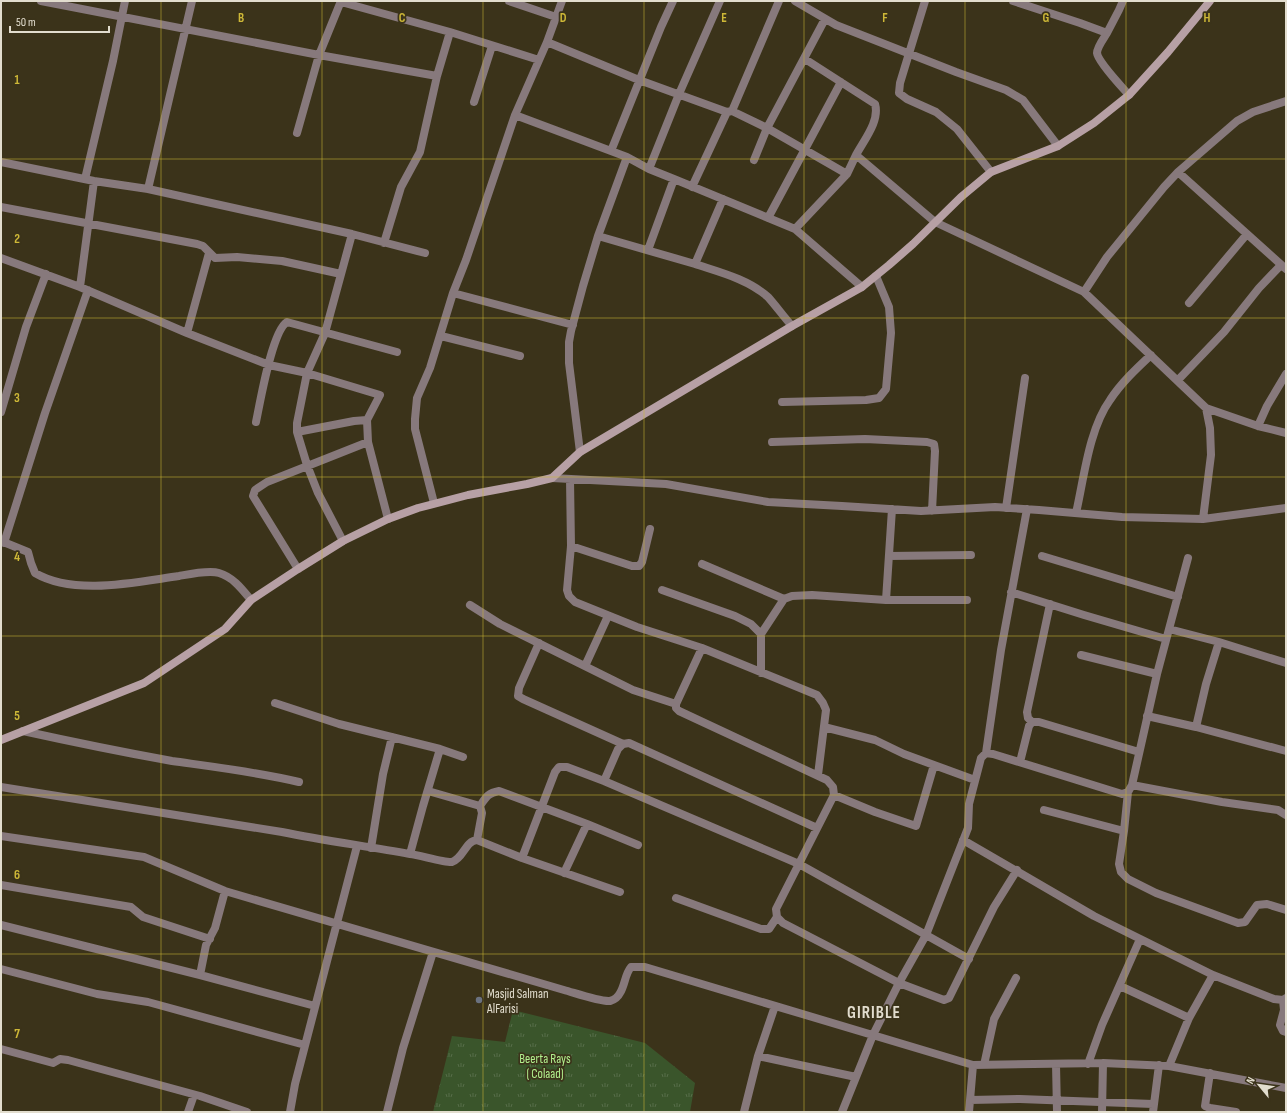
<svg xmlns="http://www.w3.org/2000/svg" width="1287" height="1113" font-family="'Sofia Sans Condensed',sans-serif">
	<defs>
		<pattern id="grass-tufts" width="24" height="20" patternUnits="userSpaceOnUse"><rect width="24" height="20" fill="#3a552b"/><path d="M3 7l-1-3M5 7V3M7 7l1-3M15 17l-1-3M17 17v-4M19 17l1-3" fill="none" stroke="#566d49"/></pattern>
	</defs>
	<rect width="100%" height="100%" fill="#3b331a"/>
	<path fill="url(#grass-tufts)" d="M513 1010 645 1043 695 1083 690 1112H433L452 1036 505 1042Z"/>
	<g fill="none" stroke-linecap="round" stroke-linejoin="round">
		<path stroke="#87797c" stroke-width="8" d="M41 1 319 55 437 76
			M509 1 556 17
			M795 1 836 25 956 72 1006 90 1023 100 1058 146
			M925 1 900 83 899 93 907 99 936 112 957 129 991 172
			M1013 1 1080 23 1107 33C1104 38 1097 47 1097 53 1098 62 1122 87 1129 95
			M341 2 450 32 539 60
			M1107 33 1119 10 1123 1
			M547 42 639 80 727 112 732 111 767 128 847 174
			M805 59 875 104C880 121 864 140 856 155
			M474 102 492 46
			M732 111 779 1
			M515 115 627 157 649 169 674 179 795 229 862 287
			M297 133 319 55 341 1
			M611 151 661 27 673 1
			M754 160 767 128 825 19
			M1 162 94 181 148 189 352 234 425 253
			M649 169 679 94 720 1
			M1178 172 1286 269
			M85 179 113 61 125 1
			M692 187 727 112
			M148 189 192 1
			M723 199 695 264C719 272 748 279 768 297 776 306 784 317 792 326
			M1 207 197 244 203 246 215 258 237 257 282 261 341 274
			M768 218 841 82
			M795 229 847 174 856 155 935 222 1084 292 1206 408 1258 426 1286 433
			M598 236 695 264
			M384 243 401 187 420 152 437 76 450 32
			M648 250 674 179
			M1 258 80 287 187 333 269 365 307 373 380 395 367 420 368 442 388 519
			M80 287 94 181
			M1084 292 1107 257 1164 187 1178 172 1237 121 1253 112 1286 101
			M453 293 573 325
			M1189 303 1247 234
			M187 333 209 253
			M441 336 520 356
			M1178 380 1224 332 1259 288 1281 265
			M782 402 866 400 879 398 886 389 891 333 889 307 876 276
			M1 412 26 327 46 274
			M256 422C260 403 272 331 287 322L397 352
			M1258 426 1267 406 1286 374
			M297 432 354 421 367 420
			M772 442 865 439 927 442 934 444 935 451 932 511
			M580 452 569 363V342L571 331 583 286 598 236 627 157
			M552 478 666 484 768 502 842 506 921 511 995 507 1039 510 1122 517 1203 519 1286 508
			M570 479 571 546 567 590 569 596 575 602 637 627 702 648 817 695 823 703 826 710 818 775
			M434 503 415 429V419L417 398 430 368 453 293 466 260 515 115 547 42 562 1
			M1006 508 1025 378
			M1076 513C1084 478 1089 429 1110 400 1121 383 1136 369 1151 355
			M1203 519 1211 455 1210 428 1206 408
			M1 541 28 552 31 563 35 573C74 596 136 582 179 576 190 574 209 570 219 573 233 577 242 589 251 600
			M343 541 318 493 307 465 297 432V423L307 373 325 333 352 234
			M4 543 45 413 88 290
			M571 546 632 566H639L642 562 650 529
			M889 556 971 555
			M1042 556 1178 597
			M702 564 784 599
			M298 569 253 496 255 490 267 482 368 442
			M662 590 735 616 751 624 761 634V673
			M1011 592 1084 615 1166 639
			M886 600 892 509
			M470 605 500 624 633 690 676 704
			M1169 629 1219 642 1286 663
			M761 634 784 599 792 596 812 595 886 600H967
			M539 643 519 688 518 696 523 699 623 744
			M702 648 676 704V708L679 711 827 780 833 787 834 795 776 909 777 917 783 923 899 983 944 1000 949 998 994 907 1017 870
			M1081 655 1157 674
			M585 666 608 616
			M275 703 339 724 440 749 463 757
			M1147 716 1196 727 1286 751
			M1032 722 1028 718 1027 712 1050 604
			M824 727 875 740 904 754 975 780
			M1196 727 1206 684 1219 642
			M23 731C73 742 122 752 172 761 215 767 257 772 299 782
			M986 753 1001 650 1027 509
			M1020 762 1029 726 1032 722H1039L1139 752
			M604 781 618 749 623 744 629 743 817 828
			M1132 785 1222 802 1278 810 1286 815
			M1 787 282 832C325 841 367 846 410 854 419 855 446 863 452 862 464 858 465 841 477 840L522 858 620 892
			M428 791 480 806 482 813 477 840
			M1128 792 1124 831 1119 864 1121 872 1128 879 1156 893 1238 923 1245 922 1257 905 1267 904 1286 910
			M834 795 875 812 916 826 934 765
			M480 806C486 797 488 793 499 791L587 824 638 845
			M1044 810 1124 831
			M1 836 144 857 225 891 564 990C575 993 600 1002 610 1001 614 1000 618 997 620 993 625 985 625 974 631 967H645L973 1065 1103 1063 1169 1066 1286 1088
			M963 840 1094 916 1213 975 1189 1018 1169 1066
			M371 848 383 774 392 737
			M410 854 423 806 440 749
			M522 858 555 772 559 767H567L604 781 799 864 969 959
			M564 873 587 824
			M1 885 131 907 143 917 210 939
			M676 898 761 929H769L777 917
			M1 925 200 975 315 1006
			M1 969 97 994 148 1002 305 1045
			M200 975 206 945 215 928 225 891
			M1213 975 1274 999 1283 1000 1286 998
			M1120 986 1189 1018
			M1283 1000 1284 1010 1280 1025 1283 1031 1286 1032
			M1 1049 53 1063 60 1059 68 1060 200 1096 247 1112
			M758 1056 856 1077
			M1056 1064 1057 1112
			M1088 1064 1102 1025 1140 939
			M984 1065 994 1019 1016 978
			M1210 1073 1205 1106 1210 1108 1236 1112
			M970 1100 1020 1099 1153 1104
			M188 1112 194 1095
			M290 1112 295 1084 357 846
			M387 1112 403 1048 433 952
			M744 1112 758 1056 775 1006
			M842 1112 873 1035 899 983 926 935 968 828 969 804 981 758 986 753 993 754 1122 794 1128 792 1132 785 1157 674 1188 558
			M969 1112 973 1065
			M1102 1112 1103 1063
			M1153 1112 1159 1065"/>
		<path stroke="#b7a0a5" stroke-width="8" d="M1 740 144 683 225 629 251 600 298 569 343 541 388 519 418 508 468 495 527 484 552 478 580 452 792 326 862 287 889 265 913 244 961 197 991 172 1058 146 1094 123 1129 95 1168 52 1210 1"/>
	</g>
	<path fill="none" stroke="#ceb837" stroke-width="1" stroke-opacity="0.55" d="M161 1V1112M322 1V1112M483 1V1112M644 1V1112M804 1V1112M965 1V1112M1126 1V1112M1 159H1286M1 318H1286M1 477H1286M1 636H1286M1 795H1286M1 954H1286"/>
	<circle fill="#6b7280" stroke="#3b331a" stroke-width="1.5" cx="479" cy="1000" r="4"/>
	<g text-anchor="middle" stroke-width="3.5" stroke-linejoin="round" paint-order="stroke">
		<g font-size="13" fill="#e2ddce" stroke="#3b331a" text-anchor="start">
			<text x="487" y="998">Masjid Salman<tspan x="487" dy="15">AlFarisi</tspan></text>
		</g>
		<g font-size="13" fill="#b2f18e" stroke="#3b331a">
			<text x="545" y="1063">Beerta Rays<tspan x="545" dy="15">( Colaad)</tspan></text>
		</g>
		<g font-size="17" font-weight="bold" letter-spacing="1" fill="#e2ddce" stroke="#3b331a">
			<text x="874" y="1018">GIRIBLE</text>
		</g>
	</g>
	<g font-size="13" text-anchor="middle" font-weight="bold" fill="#ceb837" stroke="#3b331a" stroke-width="3.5" stroke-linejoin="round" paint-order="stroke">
		<text x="241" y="22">B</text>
		<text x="402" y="22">C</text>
		<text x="563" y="22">D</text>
		<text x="724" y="22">E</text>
		<text x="885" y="22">F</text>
		<text x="1046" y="22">G</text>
		<text x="1207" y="22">H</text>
		<text x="17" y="84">1</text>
		<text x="17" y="243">2</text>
		<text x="17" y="402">3</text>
		<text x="17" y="561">4</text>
		<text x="17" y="720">5</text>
		<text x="17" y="879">6</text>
		<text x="17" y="1038">7</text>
	</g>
	<rect width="1287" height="1113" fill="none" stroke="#e2ddce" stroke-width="4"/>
	<g transform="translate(1259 1085) rotate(299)" stroke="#3b331a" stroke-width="3" paint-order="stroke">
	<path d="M0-3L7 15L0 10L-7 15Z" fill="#e2ddce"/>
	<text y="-6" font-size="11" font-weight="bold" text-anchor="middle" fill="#e2ddce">N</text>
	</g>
	<path d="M10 26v6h99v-6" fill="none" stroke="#e2ddce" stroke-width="2"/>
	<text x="16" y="26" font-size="12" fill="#e2ddce" stroke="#3b331a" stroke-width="3" paint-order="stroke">50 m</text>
</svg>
